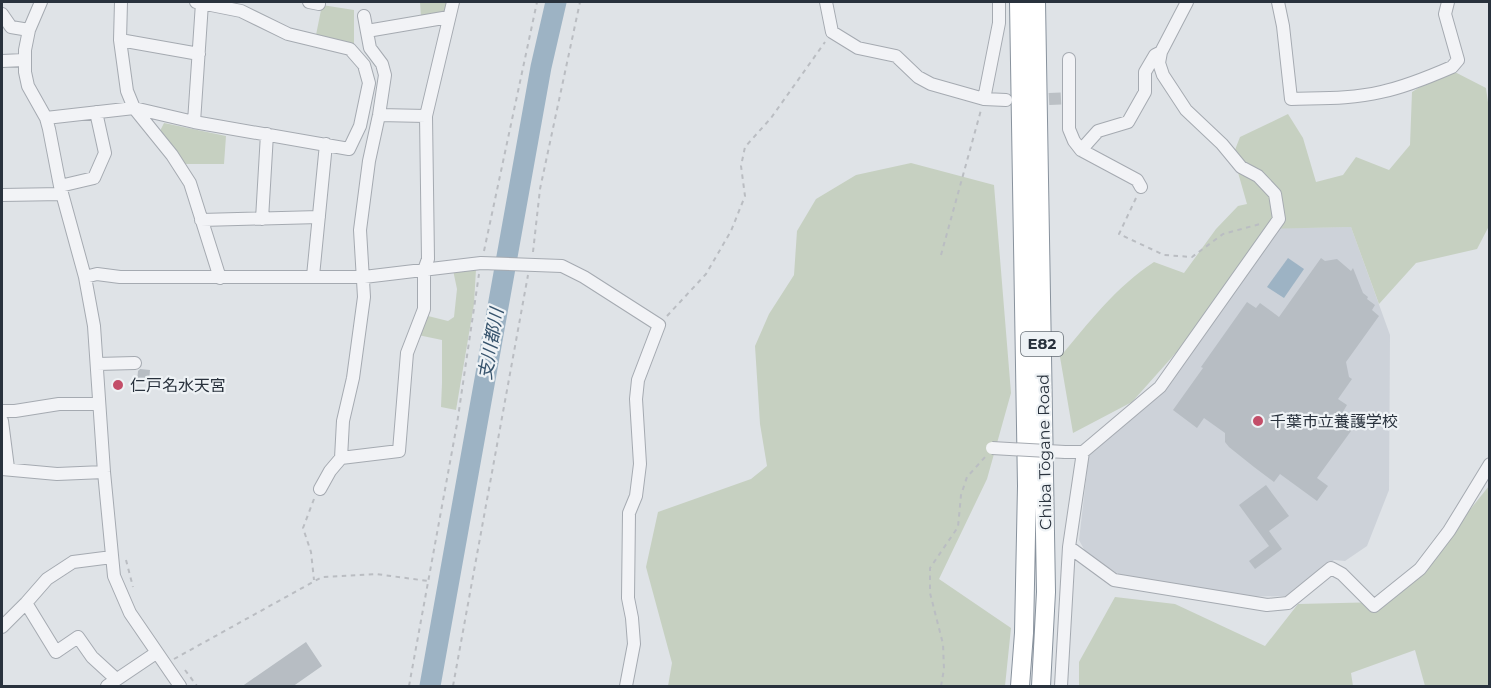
<svg xmlns="http://www.w3.org/2000/svg" width="1491" height="688" font-family="Montserrat,'Noto Sans JP',sans-serif">
	<rect width="100%" height="100%" fill="#dfe3e7"/>
	<path fill="#cdd2d9" d="M1351 227 1390 335 1389 490 1367 546 1345 561 1334 560 1290 596 1237 597 1120 575 1086 553 1079 540 1089 454 1163 388 1278 228Z"/>
	<path fill="#c6d0c1" d="M420 2H449C444 17 435 15 421 17Z
		M322 5 354 10V45L316 35Z
		M1449 69 1486 88 1490 117 1489 226 1477 249 1416 263 1379 304 1351 227 1264 229 1190 337 1132 402 1073 433 1060 357C1089 322 1116 287 1154 262L1184 273 1216 229 1238 206 1247 204 1233 155 1240 137 1288 114 1303 138 1316 182 1343 175 1356 157 1389 170 1410 145 1412 92Z
		M164 123 226 136 224 164H185L159 133Z
		M911 163 994 185 1011 393 987 479 939 579 1011 628 1005 686H668L672 663 646 567 658 512 751 479 767 466 760 424 755 346 769 314 794 275 797 231 816 199 856 175Z
		M476 269 474 304 456 410 441 407 442 383V340L418 335 428 316 448 321 454 317 457 289 453 270Z
		M1489 486V686H1425L1415 650 1351 673 1353 686H1079V662L1115 597 1175 604 1265 646 1298 604 1383 602 1419 573Z"/>
	<path fill="#9db3c4" d="M1288 258 1304 269 1284 298 1267 287Z"/>
	<g fill="none" stroke-linecap="round" stroke-linejoin="round">
		<path stroke="#9db3c4" stroke-width="21" d="M430 686 541 67 556 2"/>
	</g>
	<path fill="#b7bdc3" d="M1321 258 1325 261 1337 259 1351 271 1353 268 1363 293 1368 297 1367 299 1375 305 1372 310 1379 316 1346 362 1349 377 1352 379 1338 399 1347 405 1341 415 1351 422 1346 428 1351 431 1317 478 1328 486 1317 501 1280 474 1274 482 1254 467 1229 447 1225 442V433L1204 418 1197 428 1173 410 1203 368 1201 367 1247 302 1256 308 1260 303 1279 317Z
		M140 369 150 370 149 383 137 382 138 371Z
		M1266 485 1289 516 1269 531 1282 549 1255 569 1249 561 1269 546 1239 505Z
		M306 642 322 666 292 687H241Z"/>
	<g fill="none" stroke-linecap="round" stroke-linejoin="round">
		<path stroke="#bbc0c5" stroke-width="12" stroke-dasharray="12 6" stroke-linecap="butt" d="M1031 100 1069 98"/>
		<g stroke="#a5aab1" stroke-width="14">
			<path id="minor" d="M41 2 29 30 25 50V72L28 86 46 118 49 129 60 186 85 277 94 326 104 472 114 576 130 613 180 686
				M121 2 120 40 127 91 134 108 172 155 190 183 220 278
				M309 2 319 4V2
				M826 2 832 32 858 48 896 56 918 77 931 84 984 99 1006 100
				M1278 2 1283 26 1291 99C1321 98 1351 99 1381 92 1405 87 1429 77 1452 67L1458 60 1445 14 1448 2
				M2 14 11 27 29 30
				M367 31 449 17
				M120 40 199 54
				M1069 59V129L1074 141 1081 150 1137 180 1141 187
				M2 61 24 60
				M984 99 999 23V2
				M379 115 426 116
				M46 118 134 108 194 122 349 149 360 126 369 83 364 65 350 49 288 34 241 11 196 2
				M194 122 202 3
				M1081 150 1098 131 1128 122 1145 92V72L1155 55 1161 52
				M60 186 94 178 105 153 96 112
				M2 195 62 194
				M262 219 267 134
				M201 220 319 217
				M313 276 326 144
				M85 277 97 274 120 277H364L481 263 562 266 584 277 659 325 638 380 636 399 640 464 636 496 629 513 628 598 632 618 634 644 626 686
				M97 364 135 363
				M2 411H15L59 404H99
				M2 421 8 468
				M1065 452H1083L1160 387 1279 219 1275 194 1258 176 1241 167 1222 144 1186 110 1163 75 1159 63 1161 52 1187 2
				M341 458 399 451 407 353 424 309V270L428 259 426 116 453 2
				M2 469 57 474 104 472
				M320 489 330 471 341 458 343 421 353 378 364 297 360 230 369 161 379 115 385 75 382 64 370 48 364 16
				M1069 547 1114 580 1267 605 1288 603 1331 568 1342 574 1374 606 1420 569 1449 531 1490 464
				M26 603 56 652 78 637 92 657 116 679
				M2 627 26 603 47 579 73 562 112 557
				M107 686 156 653
				M1061 686 1069 547 1083 452"/>
		</g>
		<g stroke="#88929d" stroke-width="20">
			<path id="highway" d="M1019 2 1027 486 1024 633 1020 686
				M1036 2 1046 592 1041 686"/>
		</g>
		<path stroke="#babdc2" stroke-width="2" stroke-dasharray="4.5 4.5" stroke-linecap="butt" d="M1136 198 1119 234 1164 255 1192 257 1223 234 1260 224
			M484 251 537 2
			M533 252 540 189 580 2
			M941 255 981 110
			M667 316 706 274 731 231 745 196 741 166 745 147 771 118 825 42
			M314 499 303 528 311 552 314 580
			M126 560 133 587
			M174 659 322 577 376 574 428 581
			M185 670 197 686
			M409 686 457 424 479 274
			M453 686 528 275
			M941 686 944 669 943 644 930 593V568L958 527 961 495 967 477 986 456"/>
		<use href="#minor" stroke="#f2f3f6" stroke-width="12"/>
		<use href="#highway" stroke="#fff" stroke-width="18"/>
		<g stroke="#a5aab1" stroke-width="14" stroke-linecap="butt">
			<path id="minor-bridge" d="M992 448 1065 452"/>
		</g>
		<use href="#minor-bridge" stroke="#f2f3f6" stroke-width="12"/>
	</g>
	<g fill="#c34e69" stroke="#eef2f5" stroke-width="2">
		<circle cx="118" cy="385" r="6"/>
		<circle cx="1258" cy="421" r="6"/>
	</g>
	<g text-anchor="middle" stroke-width="4.5" stroke-linejoin="round" paint-order="stroke">
		<rect fill="#eef2f5" stroke="#646c74" stroke-width="1.5" x="1021" y="332" width="42" height="24" rx="4.5"/>
		<g font-size="15" font-weight="bold" fill="#29323d">
			<text x="1042" y="349">E82</text>
		</g>
		<g font-size="16" fill="#29323d" stroke="#eef2f5" text-anchor="start">
			<text x="130" y="391">仁戸名水天宮</text>
			<text x="1270" y="427">千葉市立養護学校</text>
		</g>
		<g font-size="16" fill="#29323d" stroke="#eef2f5">
			<text transform="translate(1044 452) rotate(-91)" y="6">Chiba Tōgane Road</text>
		</g>
		<g font-size="18" font-style="italic" fill="#37546d" stroke="#eef2f5">
			<text transform="translate(491 344) rotate(-80)" y="6">支川都川</text>
		</g>
	</g>
	<rect width="1491" height="688" fill="none" stroke="#29323d" stroke-width="6"/>
</svg>
